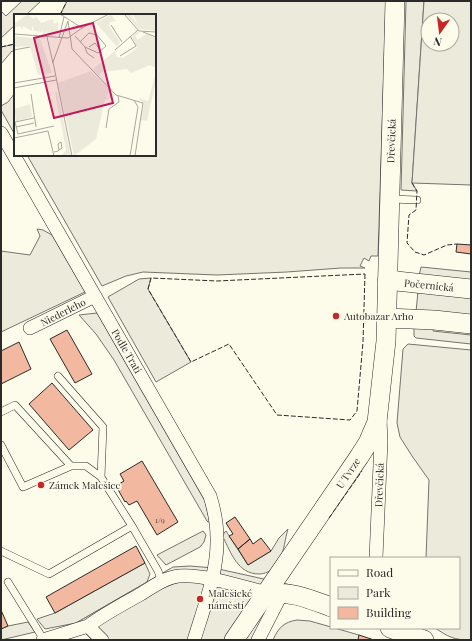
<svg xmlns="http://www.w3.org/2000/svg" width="472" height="641" font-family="'Playfair Display',serif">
	<rect width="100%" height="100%" fill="#fdfbea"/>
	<path fill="#ecebdb" stroke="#74746e" d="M67 1H386L378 256H371L369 261 364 258 360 266 365 268H341L287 272 217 275 143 272 126 276 102 286 27 155H155V15H60Z
		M406 1H424L412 183 417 191 401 190Z
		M15 44V52L12 51 1 64V47Z
		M15 93V135L1 110V106L8 102Z
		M37 229 43 230 52 235 85 292 1 332V251L30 255 40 236Z
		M421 267 471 272V280L419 276Z
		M151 278 148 289 191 362 156 382 108 297 139 279Z
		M418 291 471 296V317L416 312Z
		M97 313 205 501 210 523 207 521 114 360 96 334 79 315Z
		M434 326 433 331 471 335V344L416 338 414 336V327Z
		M408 344 471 350V640C453 640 449 637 435 628H459V558H426L429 480 412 456 400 437 397 423 403 349Z
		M288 529C285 539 284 551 280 559 275 567 269 574 259 574 238 574 231 553 223 537L224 533 226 531 248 565 271 551 279 538Z
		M203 531 206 535 204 542 200 547 166 565 157 555Z
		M145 563 150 574 147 582 76 623 45 629 37 619 55 613Z
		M297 620 310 621 359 635V640H273C278 628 284 622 297 620Z
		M28 622 35 632 1 640V629L8 626Z"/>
	<path fill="#eceadb" stroke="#74746e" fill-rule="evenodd" d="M22 1H41L26 15H15V25L1 38V11L6 16Z
		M424 1H471V185L412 183ZM428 20H452V44H428Z
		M190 566 214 568 291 585 263 640H92L76 623 173 567Z"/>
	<path fill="#f2b8a0" stroke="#2b2b2b" d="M457 244 471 245V254L456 252Z
		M67 330 92 374 75 383 50 339Z
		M19 342 31 369 1 384V351Z
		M52 383 93 430 69 450 29 404Z
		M142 461 178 522 157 535 137 501 129 505 126 501 125 502 116 486 124 481 120 474Z
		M235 517 250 539 238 549 229 536 233 534 226 523Z
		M261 538 271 551 248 565 238 549 250 539 253 544Z
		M136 546 145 563 55 613 46 597Z
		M1 610 8 626 1 629Z
		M359 635 374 640H358Z"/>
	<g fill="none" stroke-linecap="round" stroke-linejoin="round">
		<g stroke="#2b2b2b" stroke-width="8">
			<path id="lane" d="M391 199 417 200
				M58 376 103 427 101 477 132 526 158 571 162 582
				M1 412 15 405 71 466H86L101 477
				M1 445 23 487 71 466
				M1 551 49 574 132 526
				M8 582 44 640"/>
		</g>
		<g stroke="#2b2b2b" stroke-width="14">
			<path id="street" d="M1 133 210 496C214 509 217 524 217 538 218 572 204 607 194 640
				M30 328 95 296
				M376 558 381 441 380 420
				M88 626C104 614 123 604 141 594 152 587 166 577 179 576 204 574 243 587 267 593
				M43 640 88 626 102 640
				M258 640 282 593"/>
		</g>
		<g stroke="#2b2b2b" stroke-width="20">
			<path id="secondary" d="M387 280 471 289
				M387 318 434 320 471 324
				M267 593C294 592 307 598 331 607
				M390 628 424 640
				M234 640 359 457 368 443 377 422 386 341 395 1"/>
		</g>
		<use href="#lane" stroke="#fdfbea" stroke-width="7"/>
		<use href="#street" stroke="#fdfbea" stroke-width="13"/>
		<use href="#secondary" stroke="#fdfbea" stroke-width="19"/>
		<path stroke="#2b2b2b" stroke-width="1" stroke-dasharray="5 2" stroke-linecap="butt" d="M60 15 67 1
			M1 47 15 44
			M412 183 417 191 416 210 409 215 407 243 415 252 424 255 447 245 457 244
			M365 274 363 342 357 411 350 420 277 415 229 344 191 362 148 289 151 278 217 281Z
			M329 518 362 471"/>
	</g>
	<g fill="#c62828" stroke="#fdfbea" stroke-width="1.5">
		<circle cx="336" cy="316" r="4"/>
		<circle cx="41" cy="485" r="4"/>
		<circle cx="200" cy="599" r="4"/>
	</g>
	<g text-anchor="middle" stroke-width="3" stroke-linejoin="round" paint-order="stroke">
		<g font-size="8" fill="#5d4e48">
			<text x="160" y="523">1/9</text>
		</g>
		<g font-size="10" fill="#2b2b2b" stroke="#fdfbea">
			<text transform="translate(391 141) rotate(-88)" y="4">Dřevčická</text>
			<text transform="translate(429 285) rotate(6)" y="4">Počernická</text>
			<text transform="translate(63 312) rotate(-27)" y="4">Niederleho</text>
			<text transform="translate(127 351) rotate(60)" y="4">Podle Trati</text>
			<text transform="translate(348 473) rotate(-56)" y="4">U Tvrze</text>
			<text transform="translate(379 485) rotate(-88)" y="4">Dřevčická</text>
		</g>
		<g font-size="10" fill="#2b2b2b" stroke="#fdfbea" text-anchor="start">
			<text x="344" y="320">Autobazar Arho</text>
			<text x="49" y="489">Zámek Malešice</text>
			<text x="208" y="597">Malešické<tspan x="208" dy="12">náměstí</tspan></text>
		</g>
	</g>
	<g transform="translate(14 14)">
		<rect width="142" height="142" fill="#fdfbea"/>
		<path d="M14 0 19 5 22 3 27 9 39 5 40 10 44 8V20L34 21 33 17 29 21V15L28 18 20 17 18 11V17L9 12 8 16 6 12 0 14V10ZM116 0 124 11 119 0H142V17L125 15 112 1ZM97 1 102 7 96 8 95 12 106 28 103 33 82 9 75 12ZM123 18H124L127 22 125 19 121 22 124 26 132 20 142 23V54L136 51 117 59 113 55 87 58 85 62 79 55 101 37 103 43 109 44 123 34 118 23ZM0 22 26 25 38 59 24 61 16 32 0 33ZM77 57 96 76 92 83H96L97 77 101 82 91 86 82 125 60 142 44 69ZM142 59V67L133 107 127 106 130 90 125 84 134 87ZM41 78H43L57 142H47L52 136ZM16 90 18 103 2 107 0 95Z" fill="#ecebdb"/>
		<path fill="none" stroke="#a9a89e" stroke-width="1" d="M46 0 68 14 95 0M110 0 125 17 142 18M54 7 58 35 102 81 129 89 121 142M54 7 39 48 58 142M97 11 108 28M129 18 142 23M0 20 54 24 68 14M61 22 71 33 73 39 80 44M33 23 39 49M45 24 50 3M66 28 75 19 83 21 92 32 84 39 71 33M75 33 81 29 87 37M0 36 16 33M101 36 124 16M106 42 122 32 116 22M0 69 41 62M0 74 42 66M17 80 22 113M20 104 1 108 4 120 40 112M2 113 20 109M92 114 95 95 105 88 104 82M0 124 34 117 40 142M40 138 44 137 45 136 48 134 47 128 44 130 45 136M116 142 124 93 120 86"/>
		<path fill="#c2185b" fill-opacity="0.15" stroke="#c2185b" stroke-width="2" d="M79 9 99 89 40 104 20 24Z"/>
		<rect width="142" height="142" fill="none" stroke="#2b2b2b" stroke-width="2"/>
	</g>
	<rect width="472" height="641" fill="none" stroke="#2b2b2b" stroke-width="4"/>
	<rect x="330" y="557" width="130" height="72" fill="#fdfbea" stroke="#a9a89e"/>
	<rect x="338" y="570" width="20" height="6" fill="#fdfbea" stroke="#a9a89e"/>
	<text x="366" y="577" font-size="12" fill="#2b2b2b">Road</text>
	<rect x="338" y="587" width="20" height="12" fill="#ecebdb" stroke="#a9a89e"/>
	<text x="366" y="597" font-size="12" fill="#2b2b2b">Park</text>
	<rect x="338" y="607" width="20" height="12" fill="#f2b8a0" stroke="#a9a89e"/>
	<text x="366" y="617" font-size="12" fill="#2b2b2b">Building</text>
	<g transform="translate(440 32) rotate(194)"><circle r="19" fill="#fdfbea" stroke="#a9a89e"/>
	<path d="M0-3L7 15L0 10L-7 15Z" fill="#c62828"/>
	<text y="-6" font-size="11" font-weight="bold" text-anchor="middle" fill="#2b2b2b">N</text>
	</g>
</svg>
